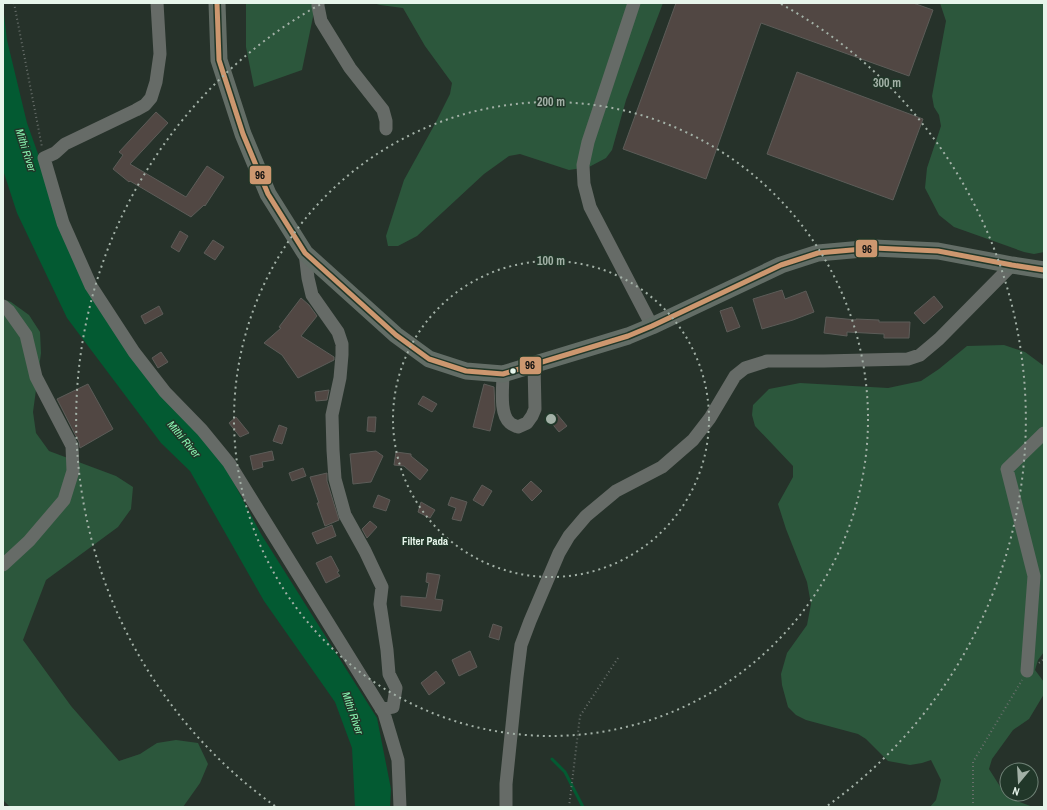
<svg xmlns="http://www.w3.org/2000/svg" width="1047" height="810" font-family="'Archivo Narrow',sans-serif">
	<rect width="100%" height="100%" fill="#26322a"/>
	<path fill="#2c573c" d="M246 3H321L314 12 302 70 254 87 246 47Z
		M373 3H663L626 100 612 150 606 158 589 167 569 170 520 154 509 156 484 174 417 236 398 246H388L386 236 404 180 436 122 450 94 452 83 425 46 403 8 380 5Z
		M940 3H1044V252L1034 254 1024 252 954 227 939 215 925 188 927 168 941 126 939 115 934 107 932 96 946 21Z
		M3 299 11 302 29 315 40 332 41 353 33 412 36 433 49 451 116 476 133 487 131 509 118 527 46 580 23 640 71 706 119 761 140 754 157 743 176 740 198 743 208 764 200 783 183 807H10L3 800Z
		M1004 345 1025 352 1044 366V652L1038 660 1035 670 1044 682V694L1029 719 1013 730 992 759 989 769 1001 788 1007 794 1017 801 1033 807H930L936 800 941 780 931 760 922 763 910 765 888 761 866 739 858 734 806 720 796 715 788 707 782 685 781 674 787 653 807 625 811 604 807 582 786 529 778 504 793 477V466L755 426 752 415 753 405 769 389 800 383 888 388 921 381 939 369 967 346Z"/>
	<path fill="#035a32" d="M3 6 7 40 27 123 87 291 225 466 261 534 377 718 391 789 390 807H355L352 748 335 702 264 601 190 471 161 443 67 318 17 213 3 170Z"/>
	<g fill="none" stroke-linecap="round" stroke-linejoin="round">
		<path stroke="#035a32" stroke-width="3" d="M552 759 565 772 583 807"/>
	</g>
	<path fill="#514743" stroke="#5c5c58" d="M676 3H913L933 10 909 76 761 23 706 179 623 149Z
		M797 72 923 119 893 200 767 154Z
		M156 112 168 123 130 164 186 197 207 166 224 177 205 206 204 205 191 217 130 181 129 182 113 169 123 155 119 152Z
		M180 231 188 236 179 252 171 247Z
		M213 240 224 247 215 260 204 253Z
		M782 290 785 299 806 291 814 312 793 320 762 329 753 299Z
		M934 296 943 307 924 324 914 313Z
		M301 298 309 305 317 316 301 336 334 357V360L298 378 282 355 264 343 281 328 279 327Z
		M159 306 163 314 145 324 141 316Z
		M732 307 740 327 727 332 720 311Z
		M826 317 856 320V319L879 320V322H910L909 338H884V334L847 332V336L824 333Z
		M161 352 168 362 158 368 152 358Z
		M88 384 113 429 80 448 79 442 57 399Z
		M484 384 494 387 495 410 490 431 473 427Z
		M329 390 327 400 316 401 315 392Z
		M423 396 437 404 432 412 418 404Z
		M557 414 567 426 559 432 549 420Z
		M236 417 249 433 240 437 229 423Z
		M368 417H376L375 432 367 431Z
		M279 425 287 428 282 444 273 441Z
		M272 451 274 460 262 462 263 467 253 470 250 456Z
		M376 451 383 456 371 482 353 484 350 454Z
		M396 452 411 454V456L428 470 420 480 404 466 394 465Z
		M303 468 306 476 292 481 289 473Z
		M327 473V481L339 520 325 526 317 503H319L310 477Z
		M531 481 542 491 532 501 522 490Z
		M482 485 492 491 483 506 473 500Z
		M378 495 390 500 386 511 373 507Z
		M451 497 467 502 461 521 452 519 456 508 448 505Z
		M421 502 435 510 430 518 418 512Z
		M370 521 377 527 367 538 362 529Z
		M332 525 336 536 317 544 312 533Z
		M331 556 339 571 337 572 340 576 326 583 316 563Z
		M427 573 440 575 435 599 443 600 441 611 401 606V596L426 598 429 583 426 582Z
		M493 624 502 627 499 640 489 637Z
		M470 651 477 667 459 676 452 660Z
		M436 671 445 683 429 695 421 683Z"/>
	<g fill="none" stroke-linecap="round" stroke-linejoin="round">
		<path stroke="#686f6b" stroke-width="2" stroke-dasharray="1 3" stroke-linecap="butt" d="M14 3 42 147
			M1039 663 1044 659
			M569 807 580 716 618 658
			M973 807V762L1022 680"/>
		<path stroke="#666b67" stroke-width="13" d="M157 3 160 54 156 82 151 98 145 105 136 110 65 144 55 153 44 158 63 223 91 286 134 352 165 392 202 430 229 463 384 713 398 760 400 807
			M318 3V6L321 21 350 68 383 110 386 121V129
			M634 3 588 142 583 165 584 184 590 207 652 326
			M305 253 308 278 312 295 338 332 342 344V355L340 378 332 415 333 450 335 479 345 515 365 551 382 587 380 604 387 650 389 674 396 688 393 707 381 709
			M3 306 9 311 26 335 36 377 72 446 73 471 64 500 29 541 3 565
			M503 374C503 387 499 414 510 423 512 425 516 426 518 427L527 423 532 416 535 409 534 364
			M1027 671 1034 576 1007 469 1044 433
			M506 807V784L517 677 521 645 530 621 559 553 569 536 586 516 616 491 662 467 693 440 710 418 735 376 745 368 767 361H824L908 359 920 355 939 339 1012 265"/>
		<path stroke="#636d66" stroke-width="17" d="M217 3 219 60 243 134 268 194 305 253 396 335 429 359 466 371 503 374 628 336 652 326 781 265 818 253 874 248 938 251 1012 265 1044 270"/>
		<g stroke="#213729" stroke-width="8">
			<path id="bus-1" d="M217 3 219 60 243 134 268 194 305 253 396 335 429 359 466 371 503 374 628 336 652 326 781 265 818 253 874 248 938 251 1012 265 1044 270"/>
		</g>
		<use href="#bus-1" stroke="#cd976f" stroke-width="5"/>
	</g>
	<g fill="none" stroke="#a3b1a7" stroke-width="2" stroke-dasharray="2 4">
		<circle cx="551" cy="419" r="158"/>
		<circle cx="551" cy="419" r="317"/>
		<path d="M275 806A475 475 0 0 1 321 4M781 4A475 475 0 0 1 827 806"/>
	</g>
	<circle fill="#e7f5eb" stroke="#213729" stroke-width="1.5" cx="513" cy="371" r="3.5"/>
	<g text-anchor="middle" stroke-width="3" stroke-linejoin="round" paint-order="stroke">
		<g font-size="11" font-style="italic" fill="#89f3b0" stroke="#213729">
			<text transform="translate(26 150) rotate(72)" y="4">Mithi River</text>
			<text transform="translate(184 439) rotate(50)" y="4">Mithi River</text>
			<text transform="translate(353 713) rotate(71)" y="4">Mithi River</text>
		</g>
		<g font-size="11" font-weight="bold" fill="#e7f5eb" stroke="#213729">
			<text x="425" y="545">Filter Pada</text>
		</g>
	</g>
	<circle cx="551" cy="419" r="6" fill="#a3b1a7" stroke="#213729" stroke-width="2"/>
	<g font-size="12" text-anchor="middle" font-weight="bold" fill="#a3b1a7" stroke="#213729" stroke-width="3" stroke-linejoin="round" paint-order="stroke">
		<text x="887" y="87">300 m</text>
		<text x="551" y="106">200 m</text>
		<text x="551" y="265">100 m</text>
	</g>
	<g stroke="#213729" stroke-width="1.5">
		<rect x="249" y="165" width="23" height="20" rx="4" fill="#cd976f"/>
		<rect x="855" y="239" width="23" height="19" rx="4" fill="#cd976f"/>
		<rect x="519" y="356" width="23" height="19" rx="4" fill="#cd976f"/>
	</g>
	<g font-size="11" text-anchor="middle" font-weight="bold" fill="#111">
		<text x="260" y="179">96</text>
		<text x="867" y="253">96</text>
		<text x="530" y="369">96</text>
	</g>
	<rect width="1047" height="810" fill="none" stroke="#e7f5eb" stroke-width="8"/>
	<g transform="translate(1019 782) rotate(198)"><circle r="19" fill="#213729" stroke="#708377"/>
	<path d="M0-3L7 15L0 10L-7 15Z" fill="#a3b1a7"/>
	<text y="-6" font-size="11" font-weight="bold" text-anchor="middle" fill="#e7f5eb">N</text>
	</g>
</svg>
